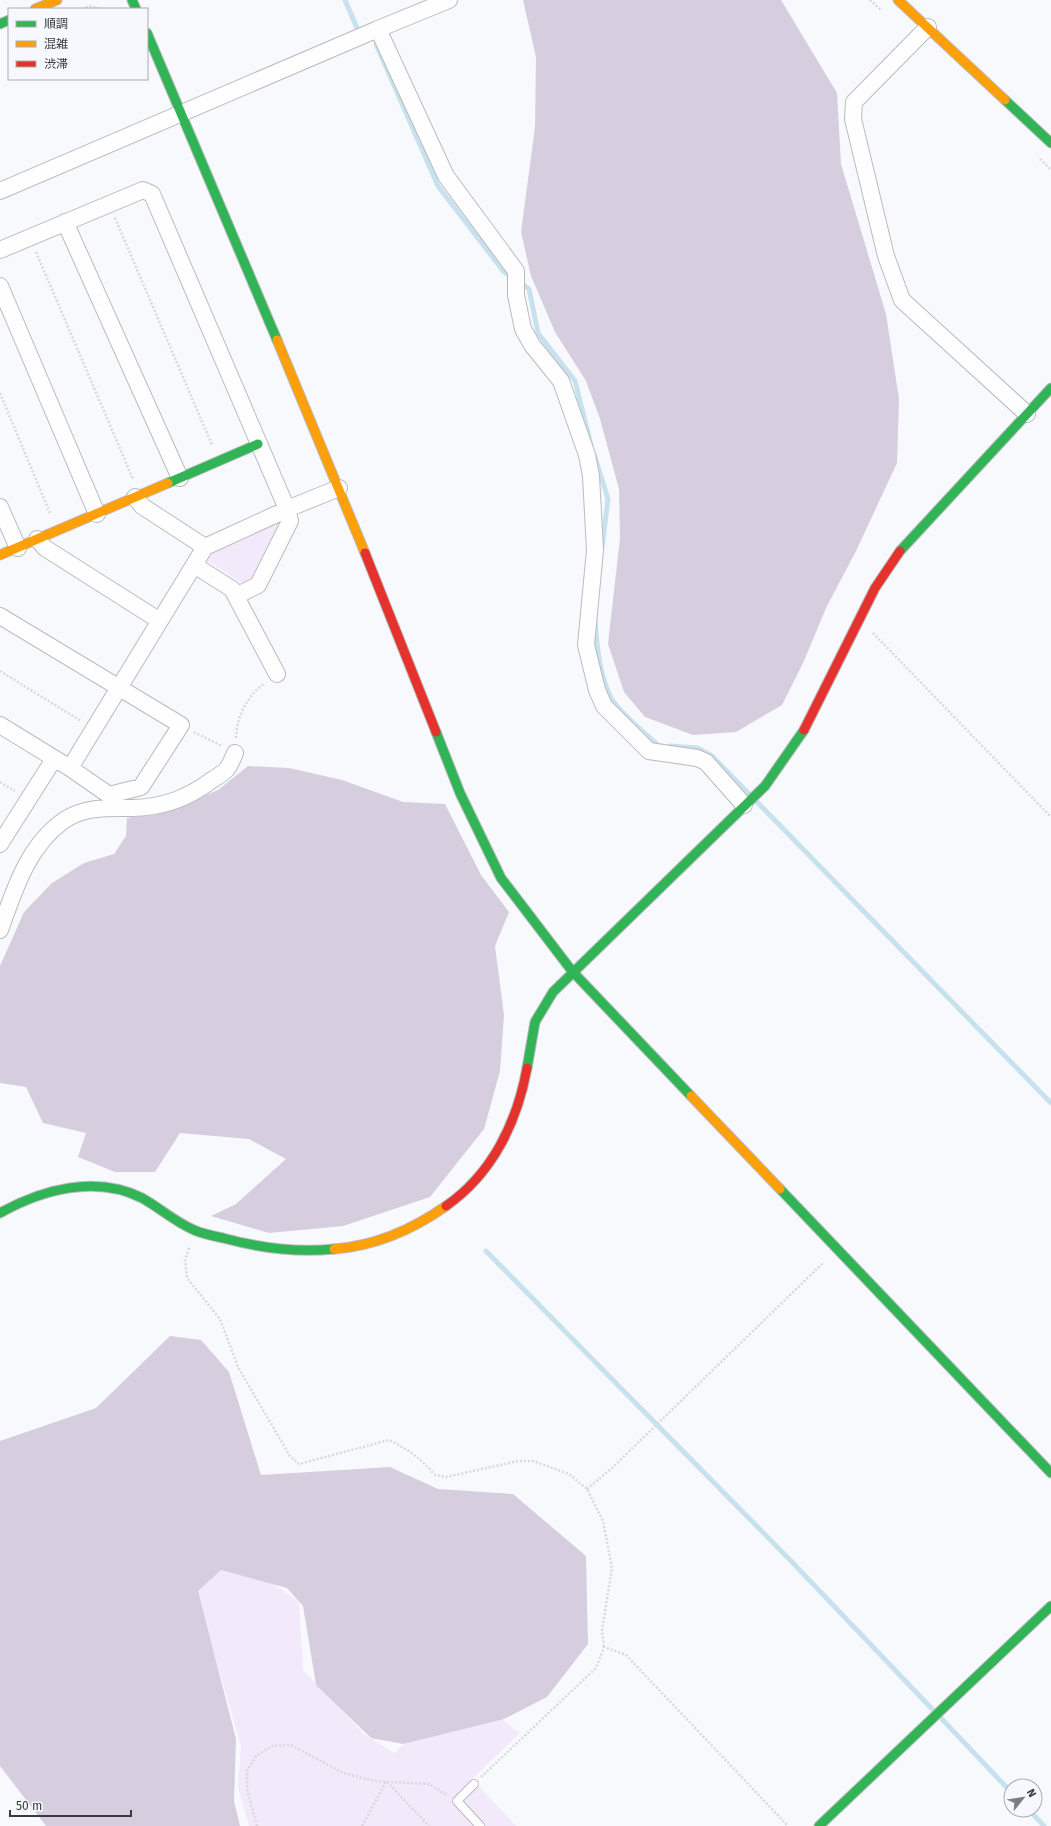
<svg xmlns="http://www.w3.org/2000/svg" width="1051" height="1826" font-family="'Fira Sans','Noto Sans JP',sans-serif">
	<rect width="100%" height="100%" fill="#f8f9fc"/>
	<path fill="#f2e9fb" d="M282 520 255 580 244 584 206 560 211 551Z
		M201 1553 258 1573 299 1602 303 1670 365 1735 394 1753 428 1724 488 1708 520 1733 472 1779 516 1826H249L238 1787 241 1746 191 1574Z"/>
	<path fill="#d6cedf" d="M523 0H781L837 93 841 164 886 314 899 399 897 463 856 551 826 608 804 661 782 705 736 732 693 735 645 717 624 692 608 644 620 538 619 489 600 419 586 381 555 332 531 276 521 232 535 127 536 57Z
		M248 766 289 768 342 780 403 802 445 804 481 875 509 912 495 946 504 1015 500 1071 484 1129 430 1197 343 1226 269 1233 211 1216 236 1204 286 1159 249 1139 180 1133 155 1172H115L78 1157 86 1133 43 1123 26 1087 0 1083V966L24 912 52 883 84 863 114 854 126 836 127 818 174 809 218 790Z
		M170 1336 201 1340 229 1372 261 1475 390 1467 438 1489 513 1494 586 1556 588 1644 547 1697 504 1719 403 1744 371 1738 316 1685 303 1606 287 1588 221 1570 198 1591 236 1739 234 1801 240 1826H46L0 1766V1441L96 1408Z"/>
	<g fill="none" stroke-linecap="round" stroke-linejoin="round">
		<path stroke="#c7e2ee" stroke-width="5" d="M345 0 357 28
			M376 44 438 186 504 272 512 277
			M519 282 529 289 538 333 575 381 591 445
			M594 454 608 499 602 548
			M595 621C597 647 599 672 610 696 617 711 646 734 659 746H662
			M670 746 697 748 712 756 750 795
			M757 802 1051 1103
			M486 1251 793 1563 933 1710
			M940 1717 1011 1792
			M1029 1810 1044 1826"/>
		<g stroke="#babbbf" stroke-width="10">
			<path id="lane" d="M474 1784 457 1801 480 1826"/>
		</g>
		<g stroke="#babbbf" stroke-width="18">
			<path id="street" d="M928 27 854 102 853 119 886 256 902 300 1027 414
				M378 29 449 0
				M0 191 378 29 446 176 516 271V295L523 329 532 345 561 381 587 455 591 476 595 550 586 645 597 690 604 706 649 751 697 758 706 762 744 805
				M65 222 180 478
				M0 250 143 190 152 194 287 509 290 521 258 585 236 596
				M0 286 97 514
				M0 507 18 548
				M287 509 339 488
				M37 539 45 548 160 621
				M205 547 277 514
				M194 565 232 589 277 674
				M0 616 181 725 141 787 109 795 70 768 0 725
				M70 768 205 547 142 506 135 497
				M0 844 54 759
				M0 930C14 891 27 847 63 821 84 806 110 808 133 808 164 807 188 798 212 780 217 777 223 773 227 769 230 765 233 758 235 753"/>
		</g>
		<g stroke="#babbbf" stroke-width="11">
			<path id="fast" d="M132 0 136 9
				M0 24 9 20
				M147 33 277 340
				M1005 100 1051 143
				M168 483 258 444
				M900 551 1051 388
				M436 732 460 793 501 878 572 971 691 1096
				M527 1068 535 1022 553 992 765 786 804 730
				M780 1189 1051 1473
				M0 1213C43 1189 96 1175 142 1198 160 1208 175 1222 194 1230 203 1234 213 1236 223 1238 260 1248 296 1253 334 1249
				M819 1826 1051 1606"/>
		</g>
		<g stroke="#babbbf" stroke-width="11">
			<path id="slow" d="M898 0 1005 100
				M35 9 57 0
				M277 340 365 553
				M0 555 168 483
				M691 1096 780 1189
				M334 1249C375 1246 412 1230 446 1206"/>
		</g>
		<g stroke="#babbbf" stroke-width="11">
			<path id="jam" d="M365 553 436 732
				M804 730 875 588 900 551
				M446 1206C492 1174 517 1123 527 1068"/>
		</g>
		<path stroke="#d8d9db" stroke-width="2.5" stroke-dasharray="2 2" stroke-linecap="butt" d="M870 0 882 11
			M82 9 90 6 101 9
			M1040 159 1051 170
			M115 218 212 445
			M36 252 133 479
			M0 393 50 513
			M873 633 1051 817
			M0 671 81 721
			M194 732 222 746
			M236 738C237 716 247 696 264 684
			M0 782 15 791
			M189 1248 185 1260 187 1278 220 1319 238 1367 290 1456 299 1464 389 1440C408 1449 421 1459 435 1475L446 1477 518 1461H533L569 1474 587 1489 603 1521 612 1568 602 1630 604 1647
			M587 1489 612 1468 824 1262
			M481 1777 596 1668 604 1647 626 1655 788 1826
			M387 1782 429 1826
			M257 1826 247 1789V1771L256 1756 272 1746 291 1745 343 1773 374 1781 429 1784 448 1796
			M362 1826 386 1782"/>
		<use href="#lane" stroke="#fefeff" stroke-width="8"/>
		<use href="#street" stroke="#fefeff" stroke-width="16"/>
		<use href="#fast" stroke="#30b455" stroke-width="9"/>
		<use href="#slow" stroke="#ff9f0a" stroke-width="9"/>
		<use href="#jam" stroke="#e5322d" stroke-width="9"/>
	</g>
	<rect x="8" y="8" width="140" height="72" fill="#f6f8fe" stroke="#aaacb2"/>
	<rect x="16" y="21" width="20" height="6" fill="#30b455" stroke="#aaacb2"/>
	<text x="44" y="28" font-size="12" fill="#393b41">順調</text>
	<rect x="16" y="41" width="20" height="6" fill="#ff9f0a" stroke="#aaacb2"/>
	<text x="44" y="48" font-size="12" fill="#393b41">混雑</text>
	<rect x="16" y="61" width="20" height="6" fill="#e5322d" stroke="#aaacb2"/>
	<text x="44" y="68" font-size="12" fill="#393b41">渋滞</text>
	<g transform="translate(1023 1798) rotate(60)"><circle r="19" fill="#f6f8fe" stroke="#aaacb2"/>
	<path d="M0-3L7 15L0 10L-7 15Z" fill="#7c7e82"/>
	<text y="-6" font-size="11" font-weight="bold" text-anchor="middle" fill="#393b41">N</text>
	</g>
	<path d="M10 1810v6h121v-6" fill="none" stroke="#393b41" stroke-width="2"/>
	<text x="16" y="1810" font-size="12" fill="#393b41" stroke="#f6f8fe" stroke-width="3" paint-order="stroke">50 m</text>
</svg>
